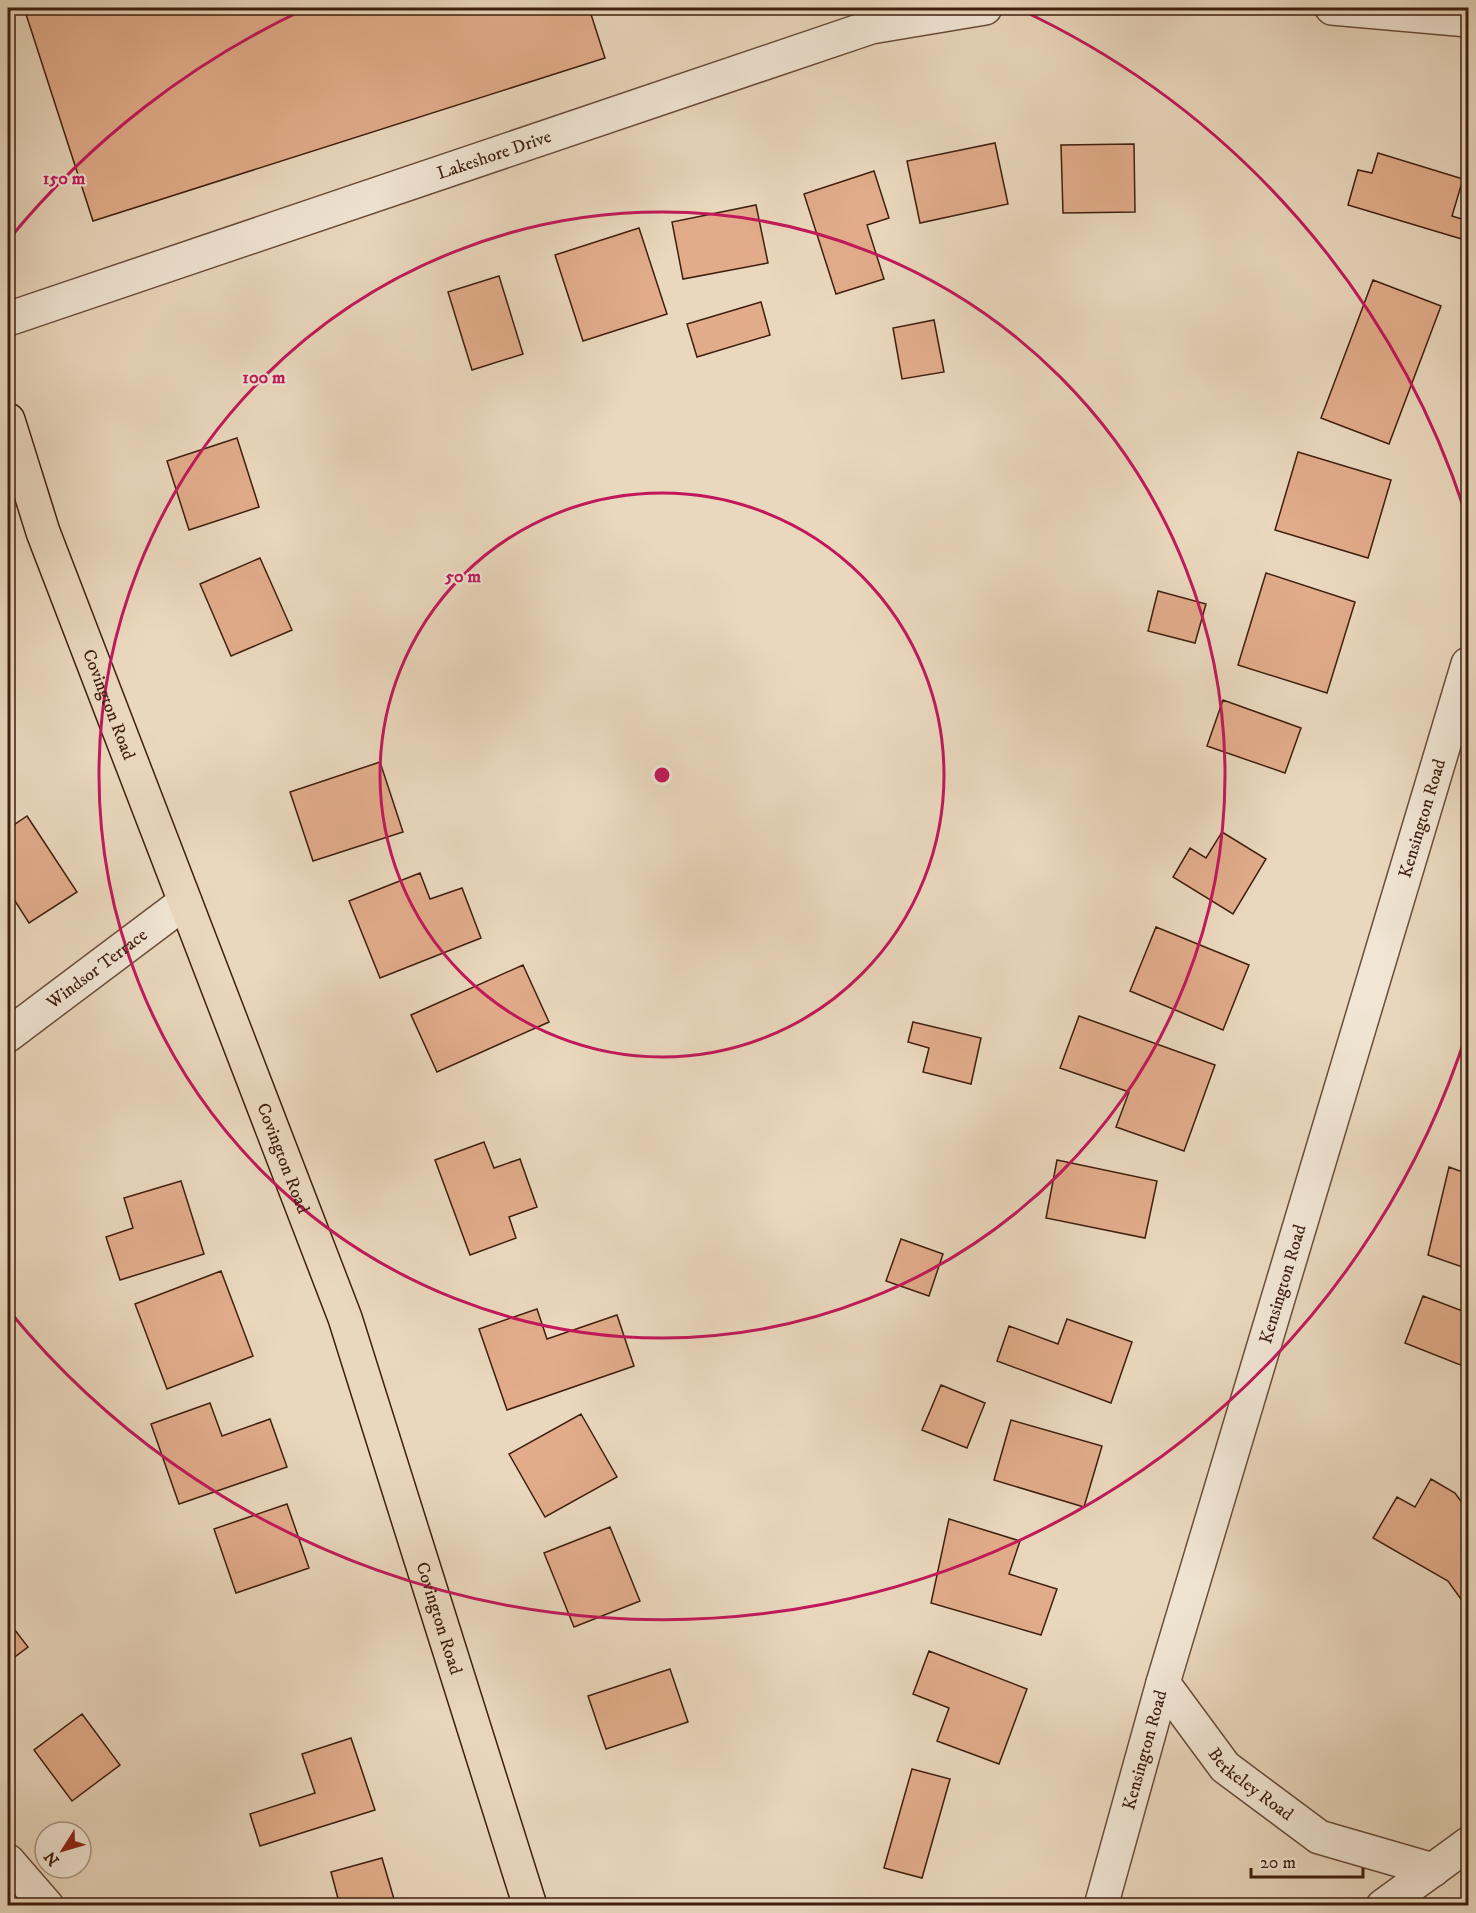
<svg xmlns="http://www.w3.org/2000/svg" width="1476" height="1913" font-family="'IM FELL DW Pica',serif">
	<rect width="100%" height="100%" fill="#ead8be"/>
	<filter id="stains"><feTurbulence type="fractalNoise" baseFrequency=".00333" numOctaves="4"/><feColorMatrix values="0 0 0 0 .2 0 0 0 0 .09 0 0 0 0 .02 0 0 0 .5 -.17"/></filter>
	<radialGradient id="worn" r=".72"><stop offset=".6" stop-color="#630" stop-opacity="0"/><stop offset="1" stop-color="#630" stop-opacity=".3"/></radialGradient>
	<path fill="#e2ac8b" stroke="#3f1f0e" stroke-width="1.5" d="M24 8H589L605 58 93 221Z
		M995 143 1008 204 920 223 907 161Z
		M1134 144 1135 212 1063 213 1061 145Z
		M1378 153 1463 179 1452 216 1468 221 1465 240 1348 205 1358 170 1372 173Z
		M874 171 889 218 867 225 884 279 836 294 804 194Z
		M756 205 768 263 683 279 672 222Z
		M639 228 667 314 583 341 555 255Z
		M499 276 523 354 472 370 448 292Z
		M1373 280 1441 306 1389 444 1321 418Z
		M761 302 770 335 697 357 687 324Z
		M934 320 944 372 902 379 893 328Z
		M237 438 259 507 189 530 167 461Z
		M1298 452 1391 480 1368 558 1275 530Z
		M260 558 292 630 231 656 200 584Z
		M1266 573 1355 602 1327 693 1238 665Z
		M1158 591 1206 604 1195 643 1148 631Z
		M1223 700 1301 728 1285 773 1207 746Z
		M380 762 403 832 313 861 290 792Z
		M27 816 77 892 29 923 8 890V829Z
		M1222 832 1266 859 1233 914 1173 877 1190 848 1206 858Z
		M420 873 430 899 462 888 481 938 380 978 349 901Z
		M1156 927 1249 965 1223 1030 1130 991Z
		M523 965 549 1022 437 1072 411 1015Z
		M1079 1016 1215 1065 1184 1151 1116 1127 1129 1092 1060 1068Z
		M913 1022 981 1038 971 1084 923 1072 929 1048 908 1042Z
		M484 1142 494 1168 520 1159 537 1207 509 1217 516 1238 470 1255 435 1160Z
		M1057 1160 1157 1181 1145 1238 1046 1218Z
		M1449 1167 1468 1174V1269L1428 1255Z
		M181 1181 204 1254 120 1280 106 1237 133 1228 124 1198Z
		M901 1239 943 1254 929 1296 886 1281Z
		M221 1271 253 1356 167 1389 135 1304Z
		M1423 1296 1468 1313V1368L1405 1343Z
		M537 1309 547 1339 617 1315 634 1366 507 1410 479 1329Z
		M1067 1319 1132 1342 1111 1403 997 1361 1009 1326 1058 1344Z
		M941 1385 985 1403 967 1448 922 1430Z
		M210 1403 222 1436 270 1419 287 1467 179 1504 151 1424Z
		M581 1414 617 1477 545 1517 509 1454Z
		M1011 1420 1102 1446 1084 1507 994 1480Z
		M1431 1479 1455 1493 1468 1511V1609L1448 1581 1373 1538 1397 1497 1415 1507Z
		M287 1504 309 1568 236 1593 214 1529Z
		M949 1519 1020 1541 1009 1574 1057 1589 1041 1635 931 1603Z
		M610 1527 640 1601 574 1627 544 1553Z
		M8 1621 28 1647 8 1662Z
		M929 1651 1027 1689 999 1764 937 1741 949 1708 913 1694Z
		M670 1669 688 1722 606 1749 588 1696Z
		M82 1714 120 1765 72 1801 34 1750Z
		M351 1738 375 1810 260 1846 250 1814 315 1793 302 1754Z
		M912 1769 950 1779 922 1878 884 1868Z
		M382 1858 396 1906H340L331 1872Z"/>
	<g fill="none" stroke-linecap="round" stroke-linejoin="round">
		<g stroke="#6a4d3a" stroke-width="36">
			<g id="minor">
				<path d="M1332 8 1468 20"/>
				<path id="s1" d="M8 319 871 27 985 8"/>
				<path id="s2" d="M8 1035 185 902"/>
				<path id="s3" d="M1163 1683 1225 1767 1319 1837 1433 1870"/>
				<path d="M8 1861 47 1906"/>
				<path id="s4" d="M1101 1906 1163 1683 1468 664"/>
				<path d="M1383 1906 1468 1844"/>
			</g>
		</g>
		<g stroke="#3f1f0e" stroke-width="36">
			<g id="major">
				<path id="s5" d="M8 420 43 532 345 1318 530 1906"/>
			</g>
		</g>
		<use href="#minor" stroke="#f1e6d5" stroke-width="33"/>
		<use href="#major" stroke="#ead8be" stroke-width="33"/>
	</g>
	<g fill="none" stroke="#c2185b" stroke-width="3">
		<circle cx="662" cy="775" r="282"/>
		<circle cx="662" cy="775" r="563"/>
		<path d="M1468 1029A845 845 0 0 1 10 1312M10 238A845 845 0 0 1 305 9M1019 9A845 845 0 0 1 1468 521"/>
	</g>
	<g text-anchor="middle" stroke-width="4.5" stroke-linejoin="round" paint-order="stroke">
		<g font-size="18" fill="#3f1f0e" stroke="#f1e6d5">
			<text dy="6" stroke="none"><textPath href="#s1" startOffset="513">Lakeshore Drive</textPath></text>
			<text dy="6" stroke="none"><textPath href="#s5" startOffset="302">Covington Road</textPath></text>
			<text dy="6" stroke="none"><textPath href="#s4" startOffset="1134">Kensington Road</textPath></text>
			<text dy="6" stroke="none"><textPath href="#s2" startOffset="111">Windsor Terrace</textPath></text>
			<text dy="6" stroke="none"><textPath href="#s5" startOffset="788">Covington Road</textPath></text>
			<text dy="6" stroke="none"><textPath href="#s4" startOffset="648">Kensington Road</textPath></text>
			<text dy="6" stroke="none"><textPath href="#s5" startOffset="1274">Covington Road</textPath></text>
			<text dy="6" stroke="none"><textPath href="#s4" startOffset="162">Kensington Road</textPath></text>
			<text dy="6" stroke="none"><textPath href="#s3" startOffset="135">Berkeley Road</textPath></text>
		</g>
	</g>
	<circle cx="662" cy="775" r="9" fill="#c2185b" stroke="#f1e6d5" stroke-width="3"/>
	<g font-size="18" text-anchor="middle" font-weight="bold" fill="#c2185b" stroke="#f1e6d5" stroke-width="4.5" stroke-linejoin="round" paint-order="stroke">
		<text x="64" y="184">150 m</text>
		<text x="264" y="383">100 m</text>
		<text x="463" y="582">50 m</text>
	</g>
	<rect width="1476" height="1913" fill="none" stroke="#ead8be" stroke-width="30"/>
	<rect x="9" y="9" width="1458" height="1895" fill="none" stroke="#3f1f0e" stroke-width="3"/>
	<rect x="15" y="15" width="1446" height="1883" fill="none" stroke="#3f1f0e" stroke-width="1.5"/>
	<g transform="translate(63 1850) rotate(233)"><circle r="28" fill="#f1e6d5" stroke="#aa9685" stroke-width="1.5"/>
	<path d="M0-4.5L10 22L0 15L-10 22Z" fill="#8f2418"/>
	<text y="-9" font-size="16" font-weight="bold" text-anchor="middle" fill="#3f1f0e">N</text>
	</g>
	<path d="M1251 1868v9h112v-9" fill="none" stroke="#3f1f0e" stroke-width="3"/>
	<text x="1260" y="1868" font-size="18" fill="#3f1f0e" stroke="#f1e6d5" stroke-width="4.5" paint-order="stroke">20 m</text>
	<rect width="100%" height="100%" filter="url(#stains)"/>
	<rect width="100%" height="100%" fill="url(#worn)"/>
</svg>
